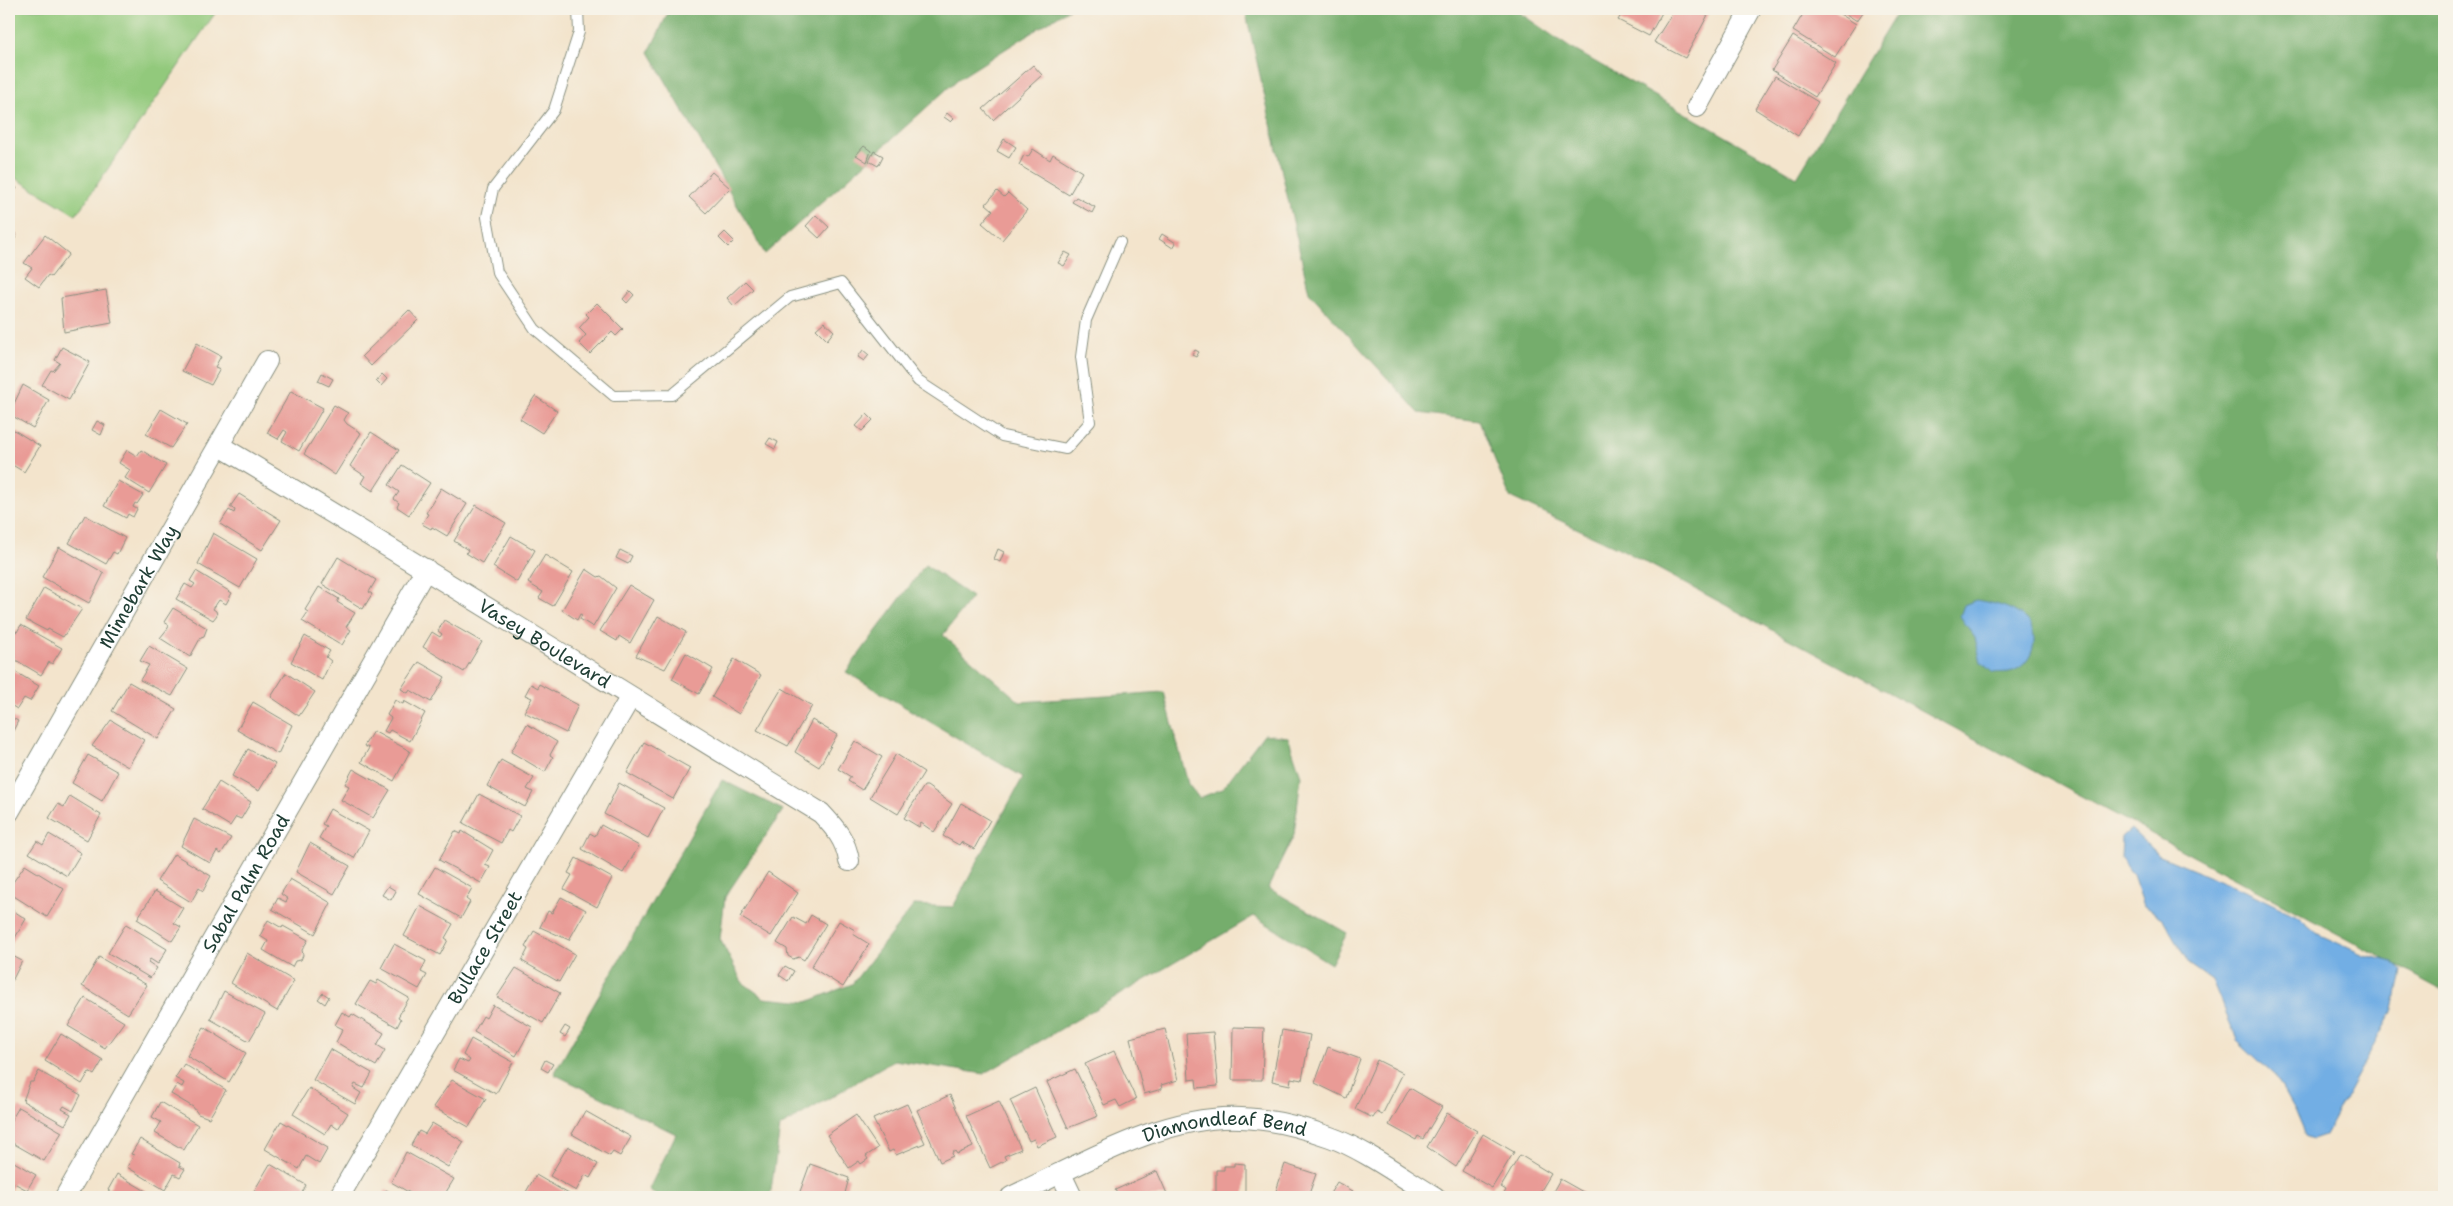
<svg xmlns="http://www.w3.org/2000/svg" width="2453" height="1206" font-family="'Shantell Sans',sans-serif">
	<rect width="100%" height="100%" fill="#f7f3e8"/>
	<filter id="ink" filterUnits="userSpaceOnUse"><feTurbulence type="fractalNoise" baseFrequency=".02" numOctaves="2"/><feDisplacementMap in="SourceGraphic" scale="10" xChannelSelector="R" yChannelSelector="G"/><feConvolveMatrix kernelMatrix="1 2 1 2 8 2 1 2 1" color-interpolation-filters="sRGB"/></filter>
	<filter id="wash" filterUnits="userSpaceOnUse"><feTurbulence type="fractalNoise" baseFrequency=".0096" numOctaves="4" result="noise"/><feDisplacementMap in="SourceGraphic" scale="20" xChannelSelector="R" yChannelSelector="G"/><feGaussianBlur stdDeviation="1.12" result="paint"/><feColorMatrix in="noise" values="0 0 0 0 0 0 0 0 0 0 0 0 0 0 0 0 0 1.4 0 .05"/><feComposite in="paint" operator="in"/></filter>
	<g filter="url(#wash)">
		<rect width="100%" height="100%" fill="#f3e4cc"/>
		<path fill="#92c97c" stroke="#588358" d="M9 9H218L76 215 9 174Z"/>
		<path fill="#75ad6c" stroke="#4a7550" d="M670 9H1069L958 79 765 254 649 52Z
			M1245 9H1514L1569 47 1797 177 1899 9H2444V991L1623 550 1510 497 1479 421 1419 413 1309 292Z
			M925 565 972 597 943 635 1020 702 1164 692 1188 784 1199 798 1222 789 1264 734 1288 737 1301 776 1294 835 1268 888 1347 933 1331 964 1254 916 984 1074 894 1060 780 1127 770 1197H658L649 1189 676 1134 554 1074 722 780 783 810 725 897 720 939 742 982 764 998 807 1002 852 984 914 905 953 907 1023 777 846 672Z"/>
		<path fill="#72aee4" stroke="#48768c" d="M1976 600C1992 603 2010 606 2023 617 2042 631 2035 663 2013 671 2007 673 1999 672 1993 673L1981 662 1975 638 1960 616 1964 605Z
			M2131 829 2158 855 2252 894 2297 916 2318 934 2364 955 2394 962 2401 971 2393 1010 2325 1135 2313 1139 2305 1136 2294 1110 2275 1076 2237 1040 2212 980 2189 964 2163 919 2144 906 2133 875 2121 858 2122 837Z"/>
		<g id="blocks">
			<path fill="#e99b96" d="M1625 9H1664L1649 36 1618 20Z
				M1675 9H1702L1709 13 1685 58 1654 42Z
				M1806 9H1832L1856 24 1835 57 1793 31Z
				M1838 9H1865L1857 21Z
				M1793 36 1836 63 1815 97 1772 70Z
				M1033 65 1042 75 993 120 983 109Z
				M1775 76 1818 102 1798 136 1755 109Z
				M947 113 954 119 951 122 944 117Z
				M1004 139 1016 147 1009 158 997 151Z
				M864 146 871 151 867 162 856 155Z
				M1033 149 1050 160 1053 154 1082 172 1069 195 1019 165 1024 155 1028 157Z
				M874 151 883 156 878 166 869 161Z
				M712 172 730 188 706 213 689 197Z
				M10 184 17 188 12 195 9 193Z
				M997 191 1004 197 1008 193 1027 210 1002 240 982 223 993 210 986 204Z
				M1076 197 1095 207 1092 213 1072 202Z
				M816 215 829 227 819 238 806 226Z
				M9 230 17 235 9 249Z
				M725 232 734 241 728 247 719 238Z
				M1162 234 1176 243 1173 248 1159 239Z
				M45 235 69 254 51 277 48 275 39 287 25 277 32 268 24 263Z
				M1065 252 1071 255 1064 266 1058 263Z
				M745 281 753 289 734 306 727 298Z
				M106 290 112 323 64 332 61 298Z
				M630 291 634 295 627 303 623 299Z
				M597 303 623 329 616 336 612 332 590 354 579 343 586 335 579 328 589 317 586 314Z
				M409 310 418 320 371 366 362 356Z
				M824 322 834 331 827 340 816 329Z
				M197 343 221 356 215 367 220 369 211 385 182 371Z
				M62 347 90 362 69 400 42 385 51 370 53 371 60 363 55 360Z
				M863 350 869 355 864 361 858 357Z
				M1195 350 1199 352 1196 357 1192 355Z
				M322 373 333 379 329 386 318 381Z
				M382 374 387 379 381 386 376 381Z
				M23 385 49 400 33 428 9 414Z
				M291 391 323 408 299 451 282 441 287 432 284 430 278 439 267 433Z
				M535 396 557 411 542 433 520 419Z
				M334 405 348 413 344 420 347 424 361 433 335 475 304 454Z
				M161 409 187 424 171 448 146 434Z
				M867 414 873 420 862 431 856 426Z
				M97 421 105 425 101 435 92 430Z
				M9 427 40 446 24 472 9 463Z
				M371 432 399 450 373 491 361 483 365 476 350 466Z
				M770 438 778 442 775 449 766 444Z
				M127 450 137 456 141 450 166 465 149 493 125 478 130 470 119 463Z
				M402 465 430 483 409 515 397 507 399 503 394 499 399 492 389 485Z
				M118 481 143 495 137 504 135 503 133 507 137 509 133 517 128 514 126 518 104 506Z
				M441 488 467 504 447 536 432 527 431 529 422 524 428 514 426 513Z
				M239 494 281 520 262 550 220 524 229 510 234 513 235 510 230 507Z
				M476 505 506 523 482 563 466 553 468 550 454 541Z
				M85 515 125 538 117 554 113 552 106 564 69 543Z
				M213 533 257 559 240 588 198 564Z
				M511 536 535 550 517 582 493 567Z
				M59 547 104 573 89 603 42 577Z
				M998 549 1004 552 1000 562 994 559Z
				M620 550 632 556 628 564 616 558Z
				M545 555 573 572 553 606 539 598 543 592 528 583Z
				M338 557 376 580 369 592 372 594 363 609 322 584Z
				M586 569 598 577 601 576 616 588 593 627 580 619 582 615 580 614 577 620 562 610Z
				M196 571 232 593 226 604 219 600 213 609 216 611 217 615 213 620 176 599 185 584 192 588 195 584 190 581Z
				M629 585 654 600 630 643 619 636 617 641 600 631Z
				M319 587 339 599 337 602 355 613 346 627 351 630 342 645 302 621 308 612 305 610Z
				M44 588 82 609 63 637 48 629 47 631 26 620Z
				M173 608 207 628 204 636 201 637 190 657 160 638 168 628 169 625 164 622Z
				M658 616 686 632 665 669 636 656Z
				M444 620 482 642 464 672 423 647 432 632 440 637 442 634 438 631Z
				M21 625 62 648 52 664 49 662 41 675 9 656V627L17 632Z
				M305 636 330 651 326 657 331 661 322 680 291 662Z
				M149 646 188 669 172 696 140 680 149 665 140 661Z
				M686 653 713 669 699 694 672 679Z
				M734 659 761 675 739 714 712 697Z
				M419 662 445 677 431 702 410 690 408 693 401 689Z
				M9 668 39 686 30 701 24 698 17 709 9 704Z
				M286 673 315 692 299 716 271 697Z
				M129 682 176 709 158 739 112 711Z
				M531 684 538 688 539 684 578 705 566 733 524 712 532 698 525 695Z
				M782 688 812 706 788 746 757 730Z
				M395 700 403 704 404 701 425 713 410 741 390 730 388 733 384 731 391 718 387 715Z
				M253 702 292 725 278 754 237 730Z
				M9 716 18 721 12 733 9 731Z
				M111 720 144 740 128 767 92 746Z
				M812 720 837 735 819 767 795 752Z
				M527 724 557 742 550 755 553 757 545 772 511 752Z
				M373 731 410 751 394 781 361 762 369 748 364 746Z
				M855 741 882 757 862 790 848 781 851 777 838 769Z
				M644 742 690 768 673 799 627 773Z
				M248 749 275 764 259 791 232 776Z
				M896 754 924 772 898 814 870 797Z
				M88 755 118 772 102 801 72 783Z
				M501 760 534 778 527 789 533 792 525 807 487 786Z
				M353 769 390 790 373 818 341 800 349 786 345 784Z
				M219 782 251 802 241 819 236 817 230 826 202 809Z
				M619 783 664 808 648 838 604 814Z
				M924 786H927L952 804 934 832 921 823 919 827 904 818Z
				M479 794 520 816 511 832 508 830 501 843 463 823Z
				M70 796 101 815 87 840 49 818 58 804 64 807Z
				M961 803 990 820 974 849 961 842 959 845 943 836Z
				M330 809 369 831 354 858 319 838 326 826 322 824Z
				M194 819 231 838 221 854 217 851 210 863 181 846Z
				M601 825 639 846 623 873 582 849 590 833 595 836Z
				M455 831 461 834 462 831 493 850 485 865 490 867 481 883 439 860Z
				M49 834 81 853 67 876 29 853 37 841 43 845Z
				M310 843 350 866 334 894 296 872Z
				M174 854 211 876 203 891 199 888 191 902 157 881Z
				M576 858 612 878 597 907 564 889 572 875 568 873Z
				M25 865 64 889 47 917 9 893V888Z
				M435 867 472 888 466 899 470 902 461 918 419 894Z
				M768 872 798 893 771 936 740 917Z
				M290 879 331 903 315 934 272 909 278 898 286 902 288 899 281 894Z
				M388 886 396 891 391 900 382 895Z
				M155 891 183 908 174 923 181 927 172 941 137 919Z
				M561 897 586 910 569 940 540 927 548 911 552 913Z
				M420 906 453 924 445 938 448 940 440 955 404 936Z
				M9 908 26 919 9 948Z
				M811 915 826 924 804 960 799 957 793 959 788 956 787 949 777 943 793 917 806 924Z
				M268 920 282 928 283 926 308 940 302 950 303 955 301 960 295 961 292 967 263 950 268 941 260 936Z
				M839 921 855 930 853 934 869 944 843 987 811 967Z
				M126 924 167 949 158 964 150 959 148 962 157 968 150 978 108 953Z
				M534 931 575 954 559 982 522 961 528 949 525 947Z
				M394 944 426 961 421 972 427 975 419 989 381 968Z
				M247 953 294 981 277 1011 231 983Z
				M9 954 22 961 12 981 9 983Z
				M99 957 147 985 128 1014 82 986Z
				M785 966 794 971 788 981 779 975Z
				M516 968 560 993 543 1023 497 997Z
				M378 980 409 998 398 1017 401 1019 397 1027 356 1004 370 981 376 984Z
				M224 991 265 1014 249 1041 210 1019Z
				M323 993 329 997 325 1004 318 999Z
				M85 998 124 1022 105 1048 68 1026Z
				M493 1005 532 1027 516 1056 474 1032 483 1016 486 1018Z
				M342 1012 350 1017 352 1014 384 1033 377 1045 385 1050 376 1066 336 1042 343 1029 335 1025Z
				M565 1026 570 1029 565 1037 560 1034Z
				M204 1027 246 1053 229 1082 187 1056Z
				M1233 1027 1264 1028 1262 1080H1232Z
				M1165 1029 1178 1080 1161 1085 1162 1089 1144 1094 1130 1038Z
				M1282 1030 1310 1035 1302 1080 1291 1078 1290 1085 1272 1081Z
				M1213 1032 1218 1086 1197 1088 1196 1079 1189 1080 1186 1034Z
				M61 1034 103 1060 94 1075 89 1072 82 1084 45 1061Z
				M471 1039 513 1062 496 1094 453 1070 459 1059 468 1063 470 1060 463 1055Z
				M1328 1047 1360 1059 1346 1098 1315 1083Z
				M330 1049 372 1073 364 1088 355 1084 353 1088 361 1093 355 1104 313 1080Z
				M1114 1051 1136 1099 1120 1107 1116 1100 1104 1105 1085 1064Z
				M545 1060 553 1064 548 1072 541 1068Z
				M1377 1060 1403 1073 1382 1115 1377 1112 1373 1118 1355 1109Z
				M184 1064 226 1090 209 1118 198 1114 193 1107 171 1094 177 1084 182 1087 184 1083 175 1078Z
				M1075 1069 1098 1116 1068 1128 1047 1082Z
				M39 1071 81 1095 73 1111 64 1106 62 1109 71 1114 65 1125 23 1101 30 1082H33Z
				M452 1080 486 1099 469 1127 433 1107Z
				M309 1088 348 1113 338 1129 331 1124 325 1134 293 1114Z
				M1035 1088 1057 1137 1037 1146 1034 1139 1029 1141 1010 1100Z
				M1410 1088 1442 1107 1423 1139 1418 1136 1416 1140 1389 1125Z
				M950 1095 973 1147 957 1154 955 1151 952 1153 953 1156 940 1162 917 1110Z
				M999 1101 1021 1149 1004 1156 1006 1160 990 1168 966 1116Z
				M160 1102 198 1125 184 1150 155 1133 161 1122 152 1117Z
				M907 1104 925 1143 896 1155 893 1150 889 1152 873 1119Z
				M19 1107 62 1132 44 1161 9 1141V1124Z
				M585 1111 631 1137 620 1156 613 1152 610 1156 572 1134Z
				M1447 1113 1477 1131 1456 1167 1427 1147Z
				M856 1115 878 1148 866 1156 868 1159 861 1164 859 1161 849 1168 827 1135Z
				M281 1121 328 1148 319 1164 306 1156 299 1169 265 1149Z
				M432 1123 464 1142 448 1167 411 1145 419 1131 425 1134Z
				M1483 1134 1514 1152 1492 1188 1462 1171Z
				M140 1139 180 1163 179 1166 185 1169 180 1177 174 1174 165 1190 127 1167 134 1155 131 1154Z
				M568 1146 598 1164 590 1178 585 1175 576 1191 550 1176Z
				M406 1152 454 1179 443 1197H417L391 1182Z
				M1520 1155 1551 1174 1537 1197H1509L1504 1194 1506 1190 1501 1187Z
				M9 1159 36 1175 27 1190 14 1183 9 1193Z
				M1234 1163 1245 1164V1197H1216V1170H1224V1166H1234Z
				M270 1164 306 1185 300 1197H264L254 1191Z
				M810 1164 849 1178 844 1197H798Z
				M1285 1164 1316 1174 1308 1197H1274Z
				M1157 1171 1168 1196 1114 1197 1118 1195 1115 1190Z
				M117 1174 156 1197H109L112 1193 108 1190Z
				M536 1175 574 1197H523Z
				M1560 1179 1592 1197H1550Z
				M1337 1182 1353 1191 1349 1197H1328Z
				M386 1190 399 1197H382Z"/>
		</g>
	</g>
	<g filter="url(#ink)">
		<use href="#blocks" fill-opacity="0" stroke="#899080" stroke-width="1"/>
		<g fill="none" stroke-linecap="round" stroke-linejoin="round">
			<g stroke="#899080" stroke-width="12">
				<path id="service" d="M578 9 579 32 554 110 493 189 487 217 497 272 535 329 614 396 672 395 790 297 841 283 918 381 1002 436 1066 449 1090 422 1081 357 1086 320 1120 242"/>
			</g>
			<g stroke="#899080" stroke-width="22">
				<g id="minor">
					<path d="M1697 107 1751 9"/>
					<path id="s1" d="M220 446C422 565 620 691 821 813 835 828 846 840 849 861"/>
					<path id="s2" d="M9 812 267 361"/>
					<path d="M1061 1174 1072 1197"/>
					<path id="s3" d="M65 1197 426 569"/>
					<path id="s4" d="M339 1197 630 698"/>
					<path id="s5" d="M1011 1197C1080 1165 1163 1114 1241 1118 1271 1119 1302 1127 1330 1137 1364 1149 1403 1178 1435 1197"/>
				</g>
			</g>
			<use href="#service" stroke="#fff" stroke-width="10"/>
			<use href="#minor" stroke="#fff" stroke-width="20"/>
		</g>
	</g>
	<g text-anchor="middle" stroke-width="4" stroke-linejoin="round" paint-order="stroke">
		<g font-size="19" fill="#1f3d34" stroke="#f7f3e8">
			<text dy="7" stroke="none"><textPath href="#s2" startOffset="260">Mimebark Way</textPath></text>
			<text dy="7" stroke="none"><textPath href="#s1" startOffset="380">Vasey Boulevard</textPath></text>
			<text dy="7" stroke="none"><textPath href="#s3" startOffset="362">Sabal Palm Road</textPath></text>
			<text dy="7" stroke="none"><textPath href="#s4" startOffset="289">Bullace Street</textPath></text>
			<text dy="7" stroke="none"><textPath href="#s5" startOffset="229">Diamondleaf Bend</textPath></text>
		</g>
	</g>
	<rect width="2453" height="1206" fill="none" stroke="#f7f3e8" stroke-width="30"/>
</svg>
